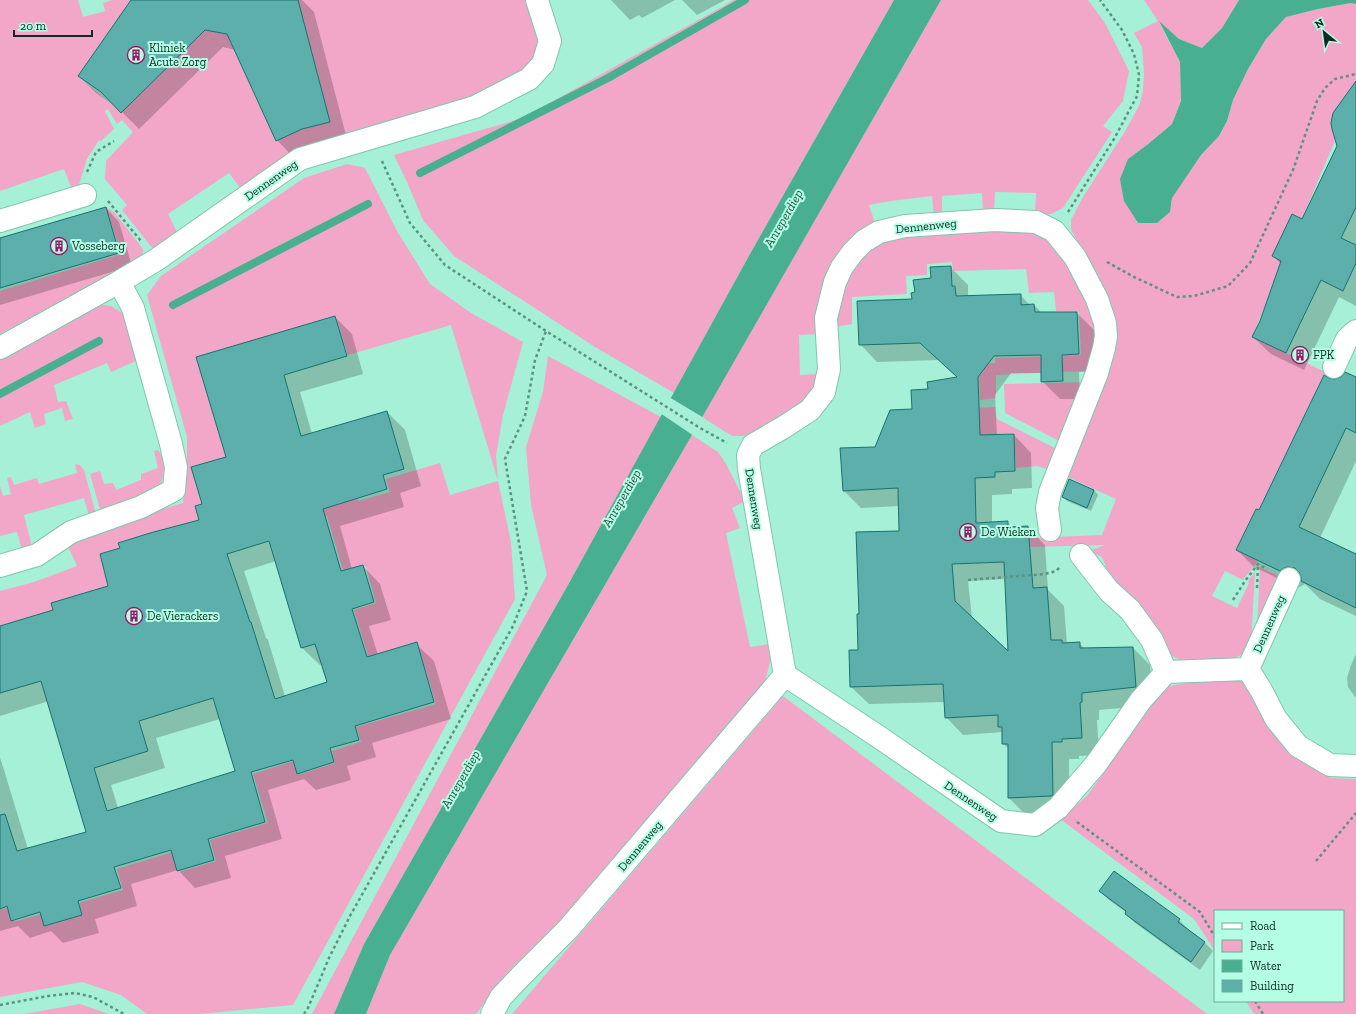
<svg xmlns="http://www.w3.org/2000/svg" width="1356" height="1014" font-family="'Zilla Slab',serif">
	<rect width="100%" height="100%" fill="#a6f0d7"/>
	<path fill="#f2a7c8" d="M0 0H78L83 17 105 11 103 3 112 0H131L78 76 121 112 205 30 227 34 276 141 302 129 330 122 298 0H529L539 28 538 51 526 69 487 92 241 189 229 173 168 214 177 232 153 249 122 210 127 205 105 179 106 161 133 132 122 120 117 124 108 109 105 111 114 129 101 141 99 140 87 159 78 188 72 190 64 169 0 191Z
		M734 0H894L750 254 674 393 595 347 454 256 423 220 407 182 394 155 523 118Z
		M941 0H1088L1105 23 1129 71 1123 101 1103 126 1112 132 1063 208 1051 214H1035L1036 193 995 192 994 212H983L982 193 942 196V215L934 216 932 196 891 201 869 205 876 226 819 334 799 335 800 375 820 374 814 394 763 430 745 436H732L702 417Z
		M1144 0H1239L1222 28 1202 48 1179 39 1159 22 1180 62 1181 101 1172 124 1147 145 1128 159 1137 223H1157L1170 212 1172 198 1184 179 1201 155 1219 136 1227 121 1233 100 1248 69 1266 39 1286 17 1318 9 1351 3 1356 4V122L1345 117 1252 337 1325 372 1259 510 1256 509 1236 550 1258 561 1243 580 1225 571 1212 596 1237 608 1249 583 1248 582 1255 571 1251 645 1244 653 1237 657 1226 662H1186L1169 655 1136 611 1107 569 1102 557 1089 551 1105 545 1029 547V538L1102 535 1116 499 1063 475 1111 354 1094 275 1071 229V220L1083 197 1124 133 1139 106 1143 91 1144 73 1142 47 1134 33 1158 21Z
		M347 164 365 168 397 231 430 284 471 313 523 342 503 415 496 456 498 481 511 542 515 599 293 1005 199 1014H147L121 995 82 982 0 997V910L9 907 14 922 42 914 46 926 83 915 79 903 123 890 117 869 173 852 179 872 216 861 210 840 268 823 253 774 294 761 298 775 335 763 332 751 361 742 356 727 436 704 418 645 388 654 371 666 354 610 376 603 366 567 344 573 327 516 305 522 300 503 354 487 358 501 390 492 386 479 440 463 450 495 498 481 451 325 348 355 336 317 199 358 248 416 209 526 110 587 54 610 0 627V591L34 582 77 566 67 544 122 521 183 503 187 465V437L147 295 161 276 304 178Z
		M106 207 115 213 143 249V255L119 270 0 334V291L121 254Z
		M987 228 1033 231 1048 239 1070 265 1095 320 1094 350 1087 371 996 375V398L980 400 979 376 984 371V364L995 363V358L1081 355 1079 312 1056 311 1054 292 1029 293 1026 269 953 271 952 262 927 264V275L906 276 907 294 852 297V324L835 327 840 293 857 259 886 238Z
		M105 305 111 306 118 310 125 316 138 360 111 372 107 363 54 385 58 402 66 401 73 419 65 421 62 408 44 414 46 424 35 428 30 412 0 426V359L99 306Z
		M548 356 661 417 568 585 364 944 334 1014H312L547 575 531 505 526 447 543 392Z
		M1085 382 1061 442 1005 413 1004 384Z
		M995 407 997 419 1059 450 1049 470 1037 466 1016 468 1014 433 955 437 954 409Z
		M692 435 718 452 725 462 745 501 732 508 740 528 726 533 750 647 770 644V662L763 690 566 915 507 973 476 1014H366L390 955Z
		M158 450C167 463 165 475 158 489L101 513 90 474 100 471 104 484 113 483 116 490 141 480V474L158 468 154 451Z
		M75 464 80 465 84 470 96 514 89 516 84 498 24 515 32 547 22 550 17 532 0 536V486L3 496 11 494 7 478 11 477 14 485 37 478 39 484 77 473Z
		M1260 567 1279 576 1257 628Z
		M1250 677 1288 753 1331 778 1356 779V1014H1254L1246 1001H1343V911H1215V951L1194 919 1060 819 1087 796 1165 687 1196 681Z
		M783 696 1207 1014H512Z
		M80 1004 109 1014H24Z"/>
	<path fill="#49af91" d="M894 0H941L692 435 390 955 366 1014H334L364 944 568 585 750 254Z
		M1239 0H1356V4L1351 3 1318 9 1286 17 1266 39 1248 69 1233 100 1227 121 1219 136 1201 155 1172 198 1170 212 1157 223H1138L1124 201 1120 179 1128 159 1147 145 1172 124 1181 101 1180 62 1159 21 1179 39 1202 48 1222 28Z"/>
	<path fill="#a6f0d7" d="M669 397 704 418 694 436 660 413Z"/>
	<path fill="#0003" fill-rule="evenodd" d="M133 0H302L314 12 347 139 294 158 277 140 235 50 223 47 139 129 119 109 96 93 79 76Z
		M611 0H675L642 18 639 15 630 20Z
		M682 0H725L697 15Z
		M1356 95V306L1339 297 1304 370 1271 354 1253 337 1261 322 1281 264 1273 256 1302 220 1338 146Z
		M106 208 119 222 132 266 0 305V239Z
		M950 267 968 285V297L1020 295 1031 306 1034 305 1042 313H1077L1094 330 1096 371 1079 372 1080 399H1060L1042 381V373H1011L995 395 997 436 1014 435 1031 453 1032 488 1012 489V494L992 495V523L1007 522 1013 528 1027 527 1045 545 1048 590 1064 606 1067 644 1079 643 1085 649 1133 648 1150 665 1152 705 1099 710V720H1097L1099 755 1079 756V759H1069V814L1026 815 1009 798V749L1003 744V732L963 735 946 717 945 702 869 704 851 687 850 651H859L860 615 900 532 899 506 861 508 844 491 842 449 876 448 914 410 958 378 939 360 877 362 860 344 913 300 916 293 932 279ZM1006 579 1010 653 972 618 968 581Z
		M335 317 352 334 363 374 300 392 312 434 387 412 405 430 421 486 400 493 404 507 340 526 352 569 363 566 380 584 391 620 369 626 378 655 416 644 434 661 451 719 372 743 376 757 347 766 351 780 316 790 304 779 268 790 282 839 225 856 231 878 195 888 178 870 131 884 137 906 95 919 99 933 63 943 51 931 30 938 18 926 0 931V757L28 849 87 832 49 701 0 716V627L54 611 110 586 200 521 203 505 227 458 197 357ZM276 561 302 648 320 665 322 664 328 683 285 696 268 640 266 638 244 571ZM220 719 237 772 118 808 111 785 165 768 156 738Z
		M1356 378V461L1320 538 1356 555V616L1320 599 1305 584 1298 588 1254 567 1237 550 1259 512 1329 379Z
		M1069 480 1094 490 1098 495 1091 511 1067 501 1063 497Z
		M1356 654V698L1348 687 1347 678 1351 665Z
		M1100 891 1179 920 1188 929 1187 930 1204 942 1213 951 1200 970 1135 923 1126 914 1127 913 1109 900Z"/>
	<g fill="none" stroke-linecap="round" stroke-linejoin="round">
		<path stroke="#49af91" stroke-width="8" d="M420 173 608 78 745 0
			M173 305 368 204
			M0 394 99 341"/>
	</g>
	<path fill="#5dafab" stroke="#15736f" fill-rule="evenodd" d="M131 0H298L330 122 302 129 276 141 227 34 205 30 121 113 101 92 78 76Z
		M1356 81V207L1341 238 1356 245V263L1343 291 1321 280 1286 353 1252 337 1260 321 1281 261 1272 256 1292 214 1302 219 1337 146 1332 129 1331 123 1333 113Z
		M106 207 119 253 0 288V238Z
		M951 266 952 286H955L956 296 1021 294V305L1034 304 1035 312H1077L1079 354 1062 355 1063 381 1041 382V355L994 356 978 377 980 435 1014 434 1015 471 995 472V477L975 478 976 523 1008 521V527L1028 526 1033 588 1047 587 1051 640H1062V643L1080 642V648L1133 647 1136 687 1082 693V702L1080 703 1082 738 1062 739V742H1052L1053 795 1051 796 1008 798V744H1002V727H998V715L945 718 943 684 850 687 849 650H858L857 614H859L856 532 899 531 898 488 843 491 840 448 875 447 890 410 912 409 911 390 928 389 927 382 957 377 920 343 859 345 857 301 912 299 911 293 915 292 913 280 931 278 930 267ZM1004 562 1008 651 955 601 952 564Z
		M335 316 347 356 284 375 301 436 387 411 404 469 383 475 387 489 323 509 341 571 363 565 374 602 352 609 367 657 417 642 434 702 355 726 359 740 330 748 334 762 297 774 293 760 251 772 265 822 208 839 214 860 177 871 171 850 114 867 121 888 78 901 82 915 44 926 40 912 11 921 7 906 0 909V815L5 814 17 851 86 832 41 681 0 693V626L53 610 51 603 108 586 100 554 120 548 118 543 150 533 199 520 195 506 202 504 191 467 226 457 196 357ZM269 541 301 648 315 644 327 682 275 699 251 622H250L227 554ZM213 698 235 771 107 811 94 768 148 751 139 721Z
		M1345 372 1356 377V433L1346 428 1299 527 1356 554V608L1301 581V577L1299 572 1295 568 1287 567 1282 569 1280 571 1236 550 1256 509 1259 510 1324 375 1329 378 1335 379 1341 377Z
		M1069 479 1094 490 1087 508 1062 497Z
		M1114 871 1180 919 1178 922 1205 942 1191 962 1125 914 1126 911 1099 891Z"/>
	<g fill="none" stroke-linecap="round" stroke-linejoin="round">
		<g stroke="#7ec7af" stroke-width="24">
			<path id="minor" d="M0 221 85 195
				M0 348 119 282 156 260 300 159 475 107 529 79 543 64 550 41 537 0
				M1334 367 1347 339 1356 331
				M1050 530 1047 508 1050 492 1097 373 1104 348 1106 336 1105 323 1097 299 1075 257 1054 231 1036 222 995 220 905 226 879 232 864 241 853 252 842 267 835 282 826 318 829 369 824 392 810 410 784 427 753 445 748 455 749 469 785 675 879 737 1001 821 1035 825 1058 808 1096 764 1141 700 1166 672 1248 669 1261 690 1276 719 1298 746 1330 765 1356 766
				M1081 555 1109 591 1130 610 1152 640 1166 672
				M0 566 37 555 71 532 141 507 174 490 176 467 171 444 133 308 119 282
				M1248 669 1289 579
				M492 1014 501 997 522 975 569 928 785 675"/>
		</g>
		<path stroke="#5d9281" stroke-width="2.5" stroke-dasharray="3 3" stroke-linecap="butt" d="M382 161 410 223 445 265 546 331 700 428 727 443
			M87 172 96 152 114 141
			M108 201 141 241
			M1068 212 1114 139 1137 96 1139 75 1134 54 1122 30 1100 0
			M1107 262 1134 277 1177 297 1194 296 1228 286 1250 263 1293 170 1317 101 1325 88 1335 79 1356 74
			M968 580 1045 574 1056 571 1060 567
			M1257 588 1258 564
			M1233 600 1245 581 1258 564 1267 569
			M1077 822 1200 912 1215 937
			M1316 861 1356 813
			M1255 1001 1263 1014
			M0 1005 48 996 75 993 93 997 124 1014
			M304 1014 308 1008 329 958 350 916 513 626 527 591 505 459 525 416 535 360 546 331"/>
		<use href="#minor" stroke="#fff" stroke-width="22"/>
	</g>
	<defs>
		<g id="building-ring" transform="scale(0.9)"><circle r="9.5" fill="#b3fee4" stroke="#9c1465" stroke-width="1.5"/><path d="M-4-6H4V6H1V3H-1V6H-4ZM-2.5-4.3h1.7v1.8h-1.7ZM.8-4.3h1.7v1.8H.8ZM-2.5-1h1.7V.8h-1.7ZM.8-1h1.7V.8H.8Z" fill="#9c1465"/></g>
	</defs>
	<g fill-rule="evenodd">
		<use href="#building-ring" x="136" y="55"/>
		<use href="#building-ring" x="59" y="246"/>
		<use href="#building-ring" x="1300" y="355"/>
		<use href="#building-ring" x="968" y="532"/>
		<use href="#building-ring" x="134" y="616"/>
	</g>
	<g text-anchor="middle" stroke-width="4" stroke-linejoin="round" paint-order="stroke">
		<g font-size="12" fill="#0d2c23" stroke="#b3fee4" text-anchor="start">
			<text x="149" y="52">Kliniek<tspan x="149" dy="14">Acute Zorg</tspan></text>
			<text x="72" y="250">Vosseberg</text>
			<text x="1313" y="359">FPK</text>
			<text x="981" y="536">De Wieken</text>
			<text x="147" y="620">De Vierackers</text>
		</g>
		<g font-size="12" fill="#0d2c23" stroke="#b3fee4">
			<text transform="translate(271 180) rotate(-35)" y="4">Dennenweg</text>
			<text transform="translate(926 226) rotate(-6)" y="4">Dennenweg</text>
			<text transform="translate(754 499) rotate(81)" y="4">Dennenweg</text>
			<text transform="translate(1269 624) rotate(-66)" y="4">Dennenweg</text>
			<text transform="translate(971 801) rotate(34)" y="4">Dennenweg</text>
			<text transform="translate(640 846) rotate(-50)" y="4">Dennenweg</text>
		</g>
		<g font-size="13" font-style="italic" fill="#255043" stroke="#b3fee4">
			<text transform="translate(783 218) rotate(-60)" y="5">Anreperdiep</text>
			<text transform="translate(621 498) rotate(-60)" y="5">Anreperdiep</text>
			<text transform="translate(460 779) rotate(-60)" y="5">Anreperdiep</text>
		</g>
	</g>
	<rect x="1214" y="910" width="130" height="92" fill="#b3fee4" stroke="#71aa97"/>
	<rect x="1222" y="923" width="20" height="6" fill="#ffffff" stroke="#71aa97"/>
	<text x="1250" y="930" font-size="12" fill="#0d2c23">Road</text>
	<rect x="1222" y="940" width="20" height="12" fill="#f2a7c8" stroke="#71aa97"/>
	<text x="1250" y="950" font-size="12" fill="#0d2c23">Park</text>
	<rect x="1222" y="960" width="20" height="12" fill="#49af91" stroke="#71aa97"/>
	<text x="1250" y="970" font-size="12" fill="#0d2c23">Water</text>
	<rect x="1222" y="980" width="20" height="12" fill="#5dafab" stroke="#71aa97"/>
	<text x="1250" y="990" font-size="12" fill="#0d2c23">Building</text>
	<g transform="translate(1324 32) rotate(331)" stroke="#b3fee4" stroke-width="3" paint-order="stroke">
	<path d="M0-3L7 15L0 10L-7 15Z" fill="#0d2c23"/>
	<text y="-6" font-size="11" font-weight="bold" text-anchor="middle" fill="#0d2c23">N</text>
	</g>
	<path d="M14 30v6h78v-6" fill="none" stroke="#0d2c23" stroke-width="2"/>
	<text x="20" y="30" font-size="12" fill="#0d2c23" stroke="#b3fee4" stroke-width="3" paint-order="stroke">20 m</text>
</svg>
